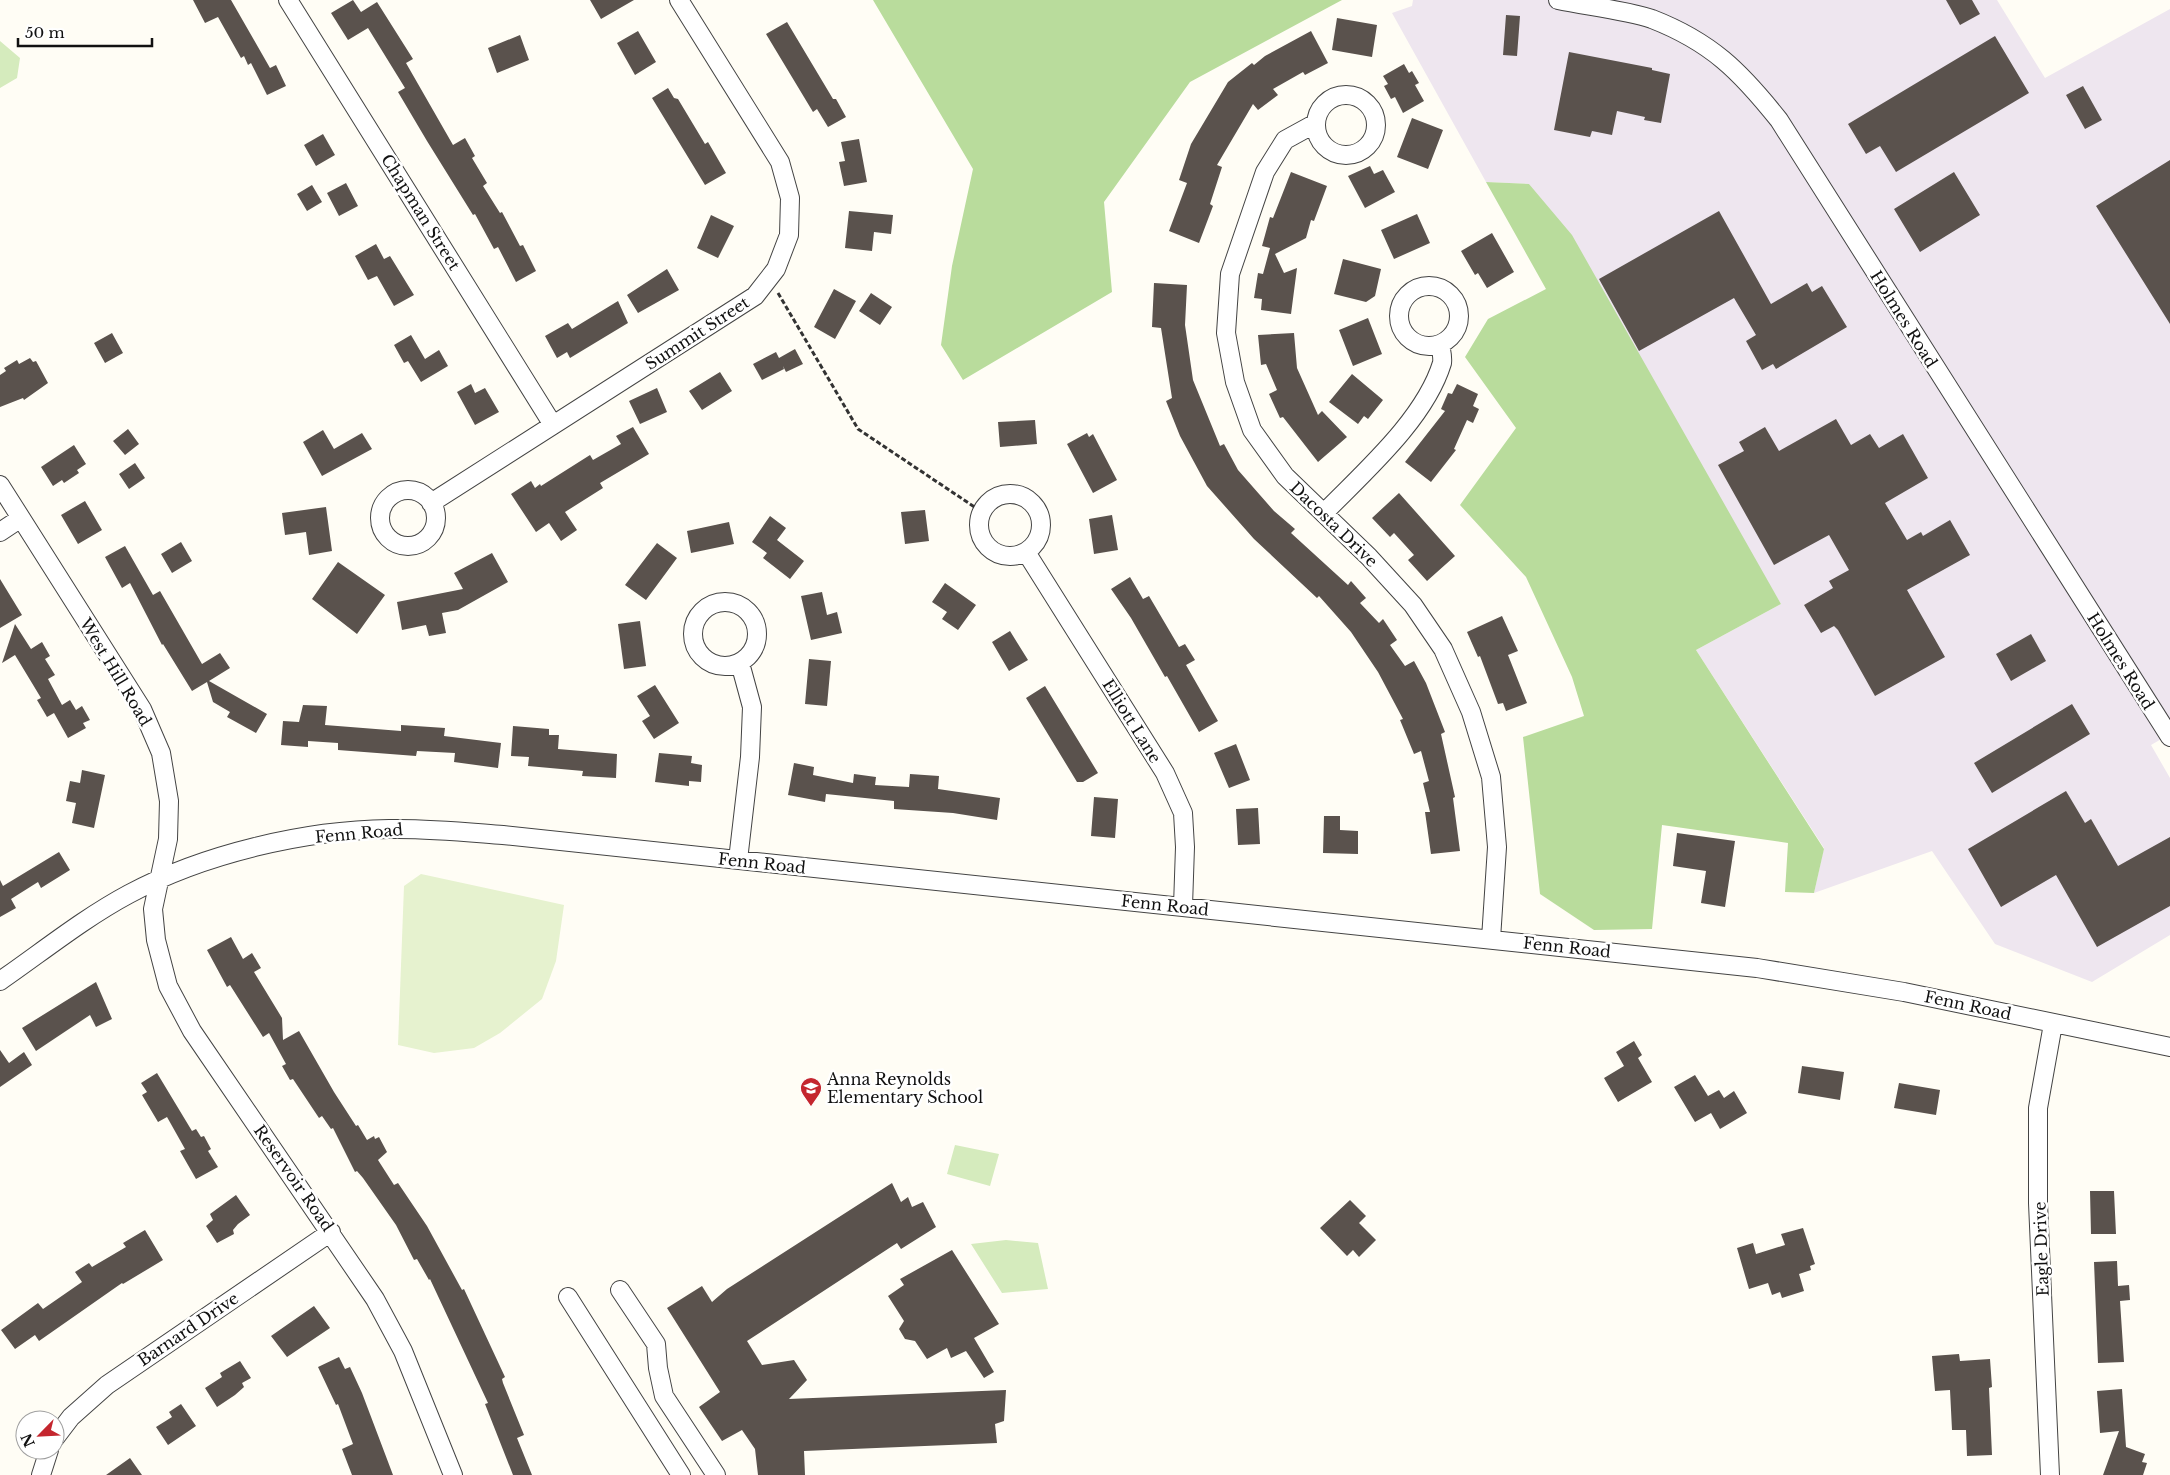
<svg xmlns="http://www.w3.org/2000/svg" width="2170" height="1475" font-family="'Libre Baskerville',serif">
	<rect width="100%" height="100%" fill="#fffdf5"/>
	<path fill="#eee6ef" d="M1413 0H1997L2045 78 2170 9V734L2151 745 2170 778V935L2092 982 1995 944 1932 851 1814 893 1824 848 1696 650 1781 604 1529 184 1486 182 1392 13 1412 6Z"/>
	<path fill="#d5ebbd" d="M0 41 20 58 17 78 0 88Z
		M955 1145 999 1154 990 1186 947 1174Z
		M1006 1240 1038 1243 1048 1289 1002 1293 971 1244Z"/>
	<path fill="#b9dc9c" d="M873 0H1342L1190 82 1104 202 1112 292 963 380 941 345 952 266 973 169Z
		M1486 182 1529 184 1572 235 1781 604 1696 650 1824 849 1814 893 1785 892 1788 843 1662 825 1652 929 1594 930 1540 894 1523 737 1584 716 1572 677 1526 577 1460 505 1516 428 1465 357 1488 319 1546 289Z"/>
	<path fill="#e6f2cf" d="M421 874 564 905 556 961 542 999 500 1033 474 1048 434 1053 398 1045 404 886Z"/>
	<path fill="#5a524d" d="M193 0H231L270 68 276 65 286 86 267 95 251 63 248 65 244 56 241 58 218 17 205 23Z
		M353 0 361 12 377 2 413 59 406 63 453 145 465 138 475 156 472 158 487 183 483 186 500 213 502 212 520 246 523 245 536 271 516 282 498 247 494 249 475 214 473 215 427 141 398 92 405 88 368 28 348 40 331 13Z
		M590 0H634L601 19Z
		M1946 0H1972L1980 14 1960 25Z
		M1506 15 1520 16 1517 56 1503 55Z
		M1337 18 1377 25 1372 57 1332 50Z
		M787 22 833 99H836L846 117 828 127 817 109 813 112 766 34Z
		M638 31 656 62 635 75 617 43Z
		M1311 31 1328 63 1305 75 1303 72 1273 89 1278 95 1258 110 1253 104 1217 165 1222 167 1210 204 1213 206 1199 243 1169 231 1187 183 1179 180 1191 144 1228 82 1252 63 1254 65 1265 56Z
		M520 35 529 60 497 73 488 48Z
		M1995 36 2029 93 1896 172 1880 146 1866 154 1848 124Z
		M1569 52 1652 68V70L1670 74 1661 123 1644 120 1645 117 1617 111 1612 135 1592 131 1590 137 1554 130Z
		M1404 64 1409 73 1412 71 1419 83 1415 85 1424 101 1403 113 1395 97 1391 99 1384 86 1388 84 1383 76Z
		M2083 86 2102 120 2085 129 2066 95Z
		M668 88 674 98 678 99 705 144 708 142 726 173 705 185 652 98Z
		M1412 118 1443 130 1428 169 1397 157Z
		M323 134 335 155 316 166 304 145Z
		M859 139 867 182 844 186 839 162 845 161 841 142Z
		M2170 160V324L2096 206Z
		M1370 166 1374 174 1383 170 1395 192 1365 208 1348 176Z
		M1291 172 1327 186 1314 221 1311 220 1306 238 1275 254 1284 273 1297 268 1291 314 1261 310 1262 299 1254 298 1258 273 1263 274 1270 248 1262 246 1270 217 1273 218Z
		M1954 172 1980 215 1920 252 1894 209Z
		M346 183 358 206 339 216 327 193Z
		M312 185 322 202 307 211 297 194Z
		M849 211 893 215 891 234 874 232 872 251 845 248Z
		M1719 211 1771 304 1807 283 1812 292 1822 286 1847 327 1776 369 1773 364 1762 370 1746 341 1756 335 1734 298 1639 351 1599 279Z
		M1417 214 1430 243 1394 259 1381 230Z
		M711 215 734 226 718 258 697 248Z
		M1492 233 1514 272 1487 288 1478 273 1475 275 1461 251Z
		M376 244 384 259 390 256 414 295 394 306 377 276 368 280 355 256Z
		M1343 259 1381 269 1375 296 1366 302 1334 294Z
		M667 269 679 290 638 313 627 295Z
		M1154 283 1187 285 1185 325 1193 380 1220 446 1224 444 1238 470 1274 511 1295 529 1291 533 1348 585 1351 581 1366 598 1360 603 1379 623 1383 619 1397 640 1390 645 1405 666 1414 661 1426 683 1445 732 1441 734 1455 797 1453 798 1460 851 1431 854 1425 812H1430L1423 783 1429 781 1421 751 1414 754 1400 720 1403 719 1378 672 1351 632 1319 596 1317 598 1254 539 1207 486 1180 436 1166 401 1172 398 1161 328 1152 327Z
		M834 289 856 301 835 339 814 327Z
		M871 293 892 307 880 325 859 311Z
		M618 301 628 323 570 358 567 352 557 358 545 336 568 323 572 329Z
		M1368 318 1382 354 1353 366 1339 330Z
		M112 333 123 353 105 363 94 343Z
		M1294 333 1297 368 1318 415 1322 411 1347 437 1318 462 1283 417 1280 418 1269 394 1277 390 1266 364 1261 365 1258 335Z
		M411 335 425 359 439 350 448 366 421 382 408 361 404 363 394 345Z
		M795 349 803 364 786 372 783 366 784 369 762 380 753 364 776 352 779 358Z
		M30 358 33 362 36 361 48 383 24 400 23 398 0 407V375L6 371 4 368 17 360 19 364Z
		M720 372 732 391 702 410 689 391Z
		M1352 374 1383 400 1368 419 1364 416 1358 424 1329 402Z
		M471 384 475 393 485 388 499 412 475 425 457 392Z
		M1457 384 1478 394 1473 406 1479 409 1473 423 1467 420 1454 449 1456 450 1431 482 1405 462 1445 411 1441 409 1448 393 1452 394Z
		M657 388 667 412 640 424 629 401Z
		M1836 419 1851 445 1870 434 1879 448 1903 434 1928 478 1885 503 1907 540 1921 532 1923 536 1950 520 1970 555 1907 590 1945 657 1875 696 1838 630 1834 626 1821 633 1804 605 1833 588 1829 581 1849 570 1829 535 1774 565 1718 465 1744 451 1739 442 1765 427 1779 451Z
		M1035 420 1037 444 1000 447 998 422Z
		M633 427 649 454 600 483 603 488 565 512 577 530 561 541 549 523 536 532 511 494 531 481 535 488 540 484 541 486 590 455 593 460 621 444 616 436Z
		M128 429 139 444 125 455 113 441Z
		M323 430 334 449 362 433 372 449 322 476 303 442Z
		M1087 433 1089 437 1093 434 1117 480 1093 493 1067 444Z
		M74 445 86 464 77 470 79 473 64 483 62 480 53 486 41 467Z
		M135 463 145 478 129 489 119 474Z
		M1399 493 1455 556 1427 581 1408 560 1414 555 1394 533 1390 537 1372 518Z
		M85 501 102 530 78 544 61 515Z
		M326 507 332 551 309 555 306 532 285 535 282 513Z
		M925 510 929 541 905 544 901 512Z
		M1112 515 1118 550 1094 554 1089 519Z
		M770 516 786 528 777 540 804 561 790 579 763 558 767 553 752 542Z
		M729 522 734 544 691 553 687 531Z
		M181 542 192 561 172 573 161 554Z
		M657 543 677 558 646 600 625 585Z
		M125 546 153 595 160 591 202 664 220 653 230 668 209 681 267 714 256 733 227 717 230 712 213 702 207 682 192 691 163 644 162 645 130 583 122 588 105 557Z
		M492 553 508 582 458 610 442 613 446 633 429 636 426 625 402 630 397 602 463 589 454 573Z
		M338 562 385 595 357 634 312 599Z
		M1130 577 1143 599 1149 596 1179 647 1185 644 1195 660 1186 665 1218 721 1199 732 1167 676 1165 677 1131 618 1111 589Z
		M0 579 22 615 0 628Z
		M945 583 976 605 958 630 942 619 947 612 932 602Z
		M822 592 827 615 837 612 842 633 811 640 801 596Z
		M1502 616 1518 651 1508 655 1527 703 1506 711 1503 703 1498 704 1480 656 1478 657 1467 632Z
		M640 621 646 666 624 669 618 624Z
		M15 624 31 649 42 642 50 656 45 659 55 675 48 679 62 705 70 700 76 710 82 706 90 720 83 723 86 728 68 738 54 713 47 717 37 700 41 698 15 655 2 663Z
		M1010 631 1028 660 1009 671 992 642Z
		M2031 634 2046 661 2011 681 1996 654Z
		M809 659 831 661 827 706 805 704Z
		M655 685 679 723 654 739 642 721 650 716 637 696Z
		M1045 686 1098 773 1083 782H1077L1026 698Z
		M2072 704 2090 734 1992 793 1974 763Z
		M303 705 327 706 325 725 401 731V725L445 728 444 736 501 743 498 768 454 762 455 753 417 751 416 756 338 750V743L308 741V747L281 745 283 721 299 722Z
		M513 726 549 729V735H559L558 749 617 754 616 778 582 776 583 771 528 766 529 757 511 756Z
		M1236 744 1250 780 1229 788 1214 753Z
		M659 753 692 756 691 763 702 765 701 782 689 781V786L655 782Z
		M794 763 814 767 813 775 853 783 854 774 876 777 875 785 909 787 910 774 939 776 938 789 1000 798 997 820 953 813 894 809V801L826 794 825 802 788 795Z
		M82 770 105 775 94 828 72 823 76 803 66 801 70 781 80 783Z
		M2066 791 2085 823 2091 819 2118 866 2170 837V906L2097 947 2056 875 2001 907 1968 849Z
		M1094 797 1118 799 1115 838 1091 836Z
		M1258 808 1260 844 1238 845 1236 809Z
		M1324 816H1340V830L1358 831V854L1323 853Z
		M1677 833 1735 841 1725 907 1701 903 1706 871 1673 866Z
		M59 852 70 870 41 888 38 882 11 899 16 908 0 917V880L3 886Z
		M231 937 243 959 252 953 261 968 254 972 282 1018 283 1040 299 1031 334 1092 356 1126 358 1125 367 1140 374 1136 375 1139 379 1137 387 1152 378 1160 394 1185 398 1183 427 1226 462 1290 464 1289 505 1377 502 1379 503 1383 524 1435 517 1438 532 1475H513L485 1404 488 1403 430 1279 429 1280 417 1259 414 1260 396 1225 363 1178 357 1171 355 1172 333 1128 331 1129 322 1116 319 1118 293 1079 290 1080 282 1066 286 1064 269 1033 263 1037 230 985 227 987 207 950Z
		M96 982 112 1019 96 1027 90 1015 36 1051 22 1028Z
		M1634 1041 1642 1055 1638 1058 1652 1082 1618 1102 1604 1078 1624 1066 1616 1052Z
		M0 1050 9 1063 24 1052 32 1065 0 1087Z
		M1802 1066 1844 1072 1840 1100 1798 1093Z
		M157 1073 192 1131 196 1129 201 1137 204 1136 211 1149 208 1151 218 1167 196 1179 180 1151 185 1149 167 1117 158 1122 142 1095 147 1092 141 1083Z
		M1695 1075 1708 1096 1719 1090 1724 1098 1734 1091 1747 1113 1720 1129 1711 1113 1695 1122 1674 1087Z
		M1899 1083 1940 1090 1936 1115 1894 1108Z
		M892 1183 901 1202 908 1197 912 1207 923 1202 936 1227 901 1249 897 1243 747 1341 762 1365 794 1360 807 1380 789 1399 1006 1390 1004 1421 995 1424 997 1443 804 1451 805 1475H758L755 1449 742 1430 722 1441 699 1407 720 1392 667 1308 702 1286 712 1302 727 1289Z
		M2090 1191H2114L2116 1234H2091Z
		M236 1195 250 1215 238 1224 233 1230 234 1234 217 1243 206 1226 213 1220 210 1214Z
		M1350 1200 1366 1216 1359 1223 1376 1240 1359 1257 1353 1250 1347 1256 1320 1228Z
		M1803 1228 1815 1264 1810 1266 1811 1270 1799 1274 1804 1291 1782 1298 1780 1292 1772 1295 1768 1283 1749 1289 1737 1248 1753 1243 1756 1254 1785 1245 1781 1234Z
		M145 1230 163 1260 123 1284 122 1283 39 1341 35 1335 15 1349 1 1330 38 1303 43 1309 82 1282 75 1272 89 1263 92 1267 126 1247 123 1243Z
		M952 1250 999 1324 974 1338 994 1372 984 1378 966 1351 951 1358 947 1348 927 1359 915 1341 905 1339 899 1329 904 1321 888 1296 904 1285 900 1279Z
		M2117 1261 2118 1286 2129 1285 2130 1300 2120 1301 2124 1362 2098 1363 2094 1262Z
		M314 1306 330 1328 287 1357 271 1336Z
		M1959 1354 1960 1361 1990 1359 1992 1387 1989 1388 1992 1455 1967 1456 1966 1430H1952L1950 1390 1935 1391 1932 1356Z
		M339 1357 345 1369 350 1367 362 1393 393 1475H352L342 1449 353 1444 338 1404 336 1405 318 1367Z
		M240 1361 251 1378 242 1383 244 1387 235 1395 217 1407 205 1388 222 1377 220 1373Z
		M2122 1389 2126 1447 2145 1454 2142 1462 2147 1463 2143 1475H2103L2119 1431 2100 1433 2097 1391Z
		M181 1404 196 1426 168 1445 156 1427 172 1417 169 1412Z
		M130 1458 142 1475H106Z"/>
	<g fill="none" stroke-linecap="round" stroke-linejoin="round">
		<g stroke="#444" stroke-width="20">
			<path id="minor" d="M288 0 553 425
				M1558 0C1586 6 1625 10 1652 19 1711 42 1740 71 1779 120L2170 737
				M1316 125a30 30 0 1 1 60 0a30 30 0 1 1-60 0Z
				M1316 123 1285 140 1265 172 1230 274 1226 333 1235 382 1252 430 1285 476 1369 557 1413 605 1443 649 1471 712 1491 777 1497 847 1491 939
				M1399 316a30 30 0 1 1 60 0a30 30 0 1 1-60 0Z
				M0 485 142 709 161 753 169 801 168 839 153 909 156 940 168 986 192 1031 375 1299 403 1351 453 1475
				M380 518a28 28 0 1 1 56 0a28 28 0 1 1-56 0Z
				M979 525a31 31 0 1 1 62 0a31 31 0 1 1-62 0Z
				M431 503 755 296 776 269 789 235 790 198 780 162 679 0
				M1324 513C1364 472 1425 419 1442 363 1443 357 1441 350 1440 344
				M0 532 21 518
				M1026 552 1165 773 1183 813 1185 847 1183 906
				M693 634a32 32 0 1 1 64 0a32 32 0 1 1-64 0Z
				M738 860 750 757 752 707 740 663
				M0 981C42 952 84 918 129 894 203 854 305 830 389 829 427 828 465 832 503 835L1757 968 1904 992 2170 1047
				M620 1290 656 1344 658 1368 664 1396 716 1475
				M568 1297 681 1475
				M55 1438 71 1417 107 1385 331 1232
				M41 1475 49 1450
				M2050 1475 2038 1203V1108L2053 1024"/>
		</g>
		<path stroke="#333" stroke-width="3" stroke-dasharray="5 2.5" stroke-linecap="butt" d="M778 293 858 429 982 512"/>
		<use href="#minor" stroke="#fff" stroke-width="18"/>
	</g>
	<defs>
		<g id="school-pin" transform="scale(1.125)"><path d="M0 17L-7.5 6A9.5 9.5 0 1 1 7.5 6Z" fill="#c4262e" stroke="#fff"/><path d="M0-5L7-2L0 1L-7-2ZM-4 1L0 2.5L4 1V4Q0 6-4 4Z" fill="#fff"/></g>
	</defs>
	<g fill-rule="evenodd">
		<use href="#school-pin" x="811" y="1088"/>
	</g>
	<g text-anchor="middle" stroke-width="5" stroke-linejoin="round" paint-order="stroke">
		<g font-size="16" fill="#111" stroke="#fff">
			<text transform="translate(421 212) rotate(58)" y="6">Chapman Street</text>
			<text transform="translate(1904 319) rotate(58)" y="6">Holmes Road</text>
			<text transform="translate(697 333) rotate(-33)" y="6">Summit Street</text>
			<text transform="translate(1334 524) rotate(44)" y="6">Dacosta Drive</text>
			<text transform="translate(2121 661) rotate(58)" y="6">Holmes Road</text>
			<text transform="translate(116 672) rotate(59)" y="6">West Hill Road</text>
			<text transform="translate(1132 721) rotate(58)" y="6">Elliott Lane</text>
			<text transform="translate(359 833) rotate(-5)" y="6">Fenn Road</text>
			<text transform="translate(762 863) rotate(6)" y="6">Fenn Road</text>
			<text transform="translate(1165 905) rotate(6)" y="6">Fenn Road</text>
			<text transform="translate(1567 947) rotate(6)" y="6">Fenn Road</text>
			<text transform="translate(1968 1005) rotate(12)" y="6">Fenn Road</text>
			<text transform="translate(294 1178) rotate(55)" y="6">Reservoir Road</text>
			<text transform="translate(2041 1249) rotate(-92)" y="6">Eagle Drive</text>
			<text transform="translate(188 1329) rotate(-34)" y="6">Barnard Drive</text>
		</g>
		<g font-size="16" fill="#111" stroke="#fff" text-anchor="start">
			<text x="827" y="1085">Anna Reynolds<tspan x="827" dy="18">Elementary School</tspan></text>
		</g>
	</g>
	<g transform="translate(40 1435) rotate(246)"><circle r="24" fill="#ffffff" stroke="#a0a0a0"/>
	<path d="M0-4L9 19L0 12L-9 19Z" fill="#c4262e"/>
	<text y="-8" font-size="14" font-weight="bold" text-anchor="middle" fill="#111111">N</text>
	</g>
	<path d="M18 38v8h134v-8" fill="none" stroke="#111111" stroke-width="2.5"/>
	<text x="25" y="38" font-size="15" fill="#111111" stroke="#ffffff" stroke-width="4" paint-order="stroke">50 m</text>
</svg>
